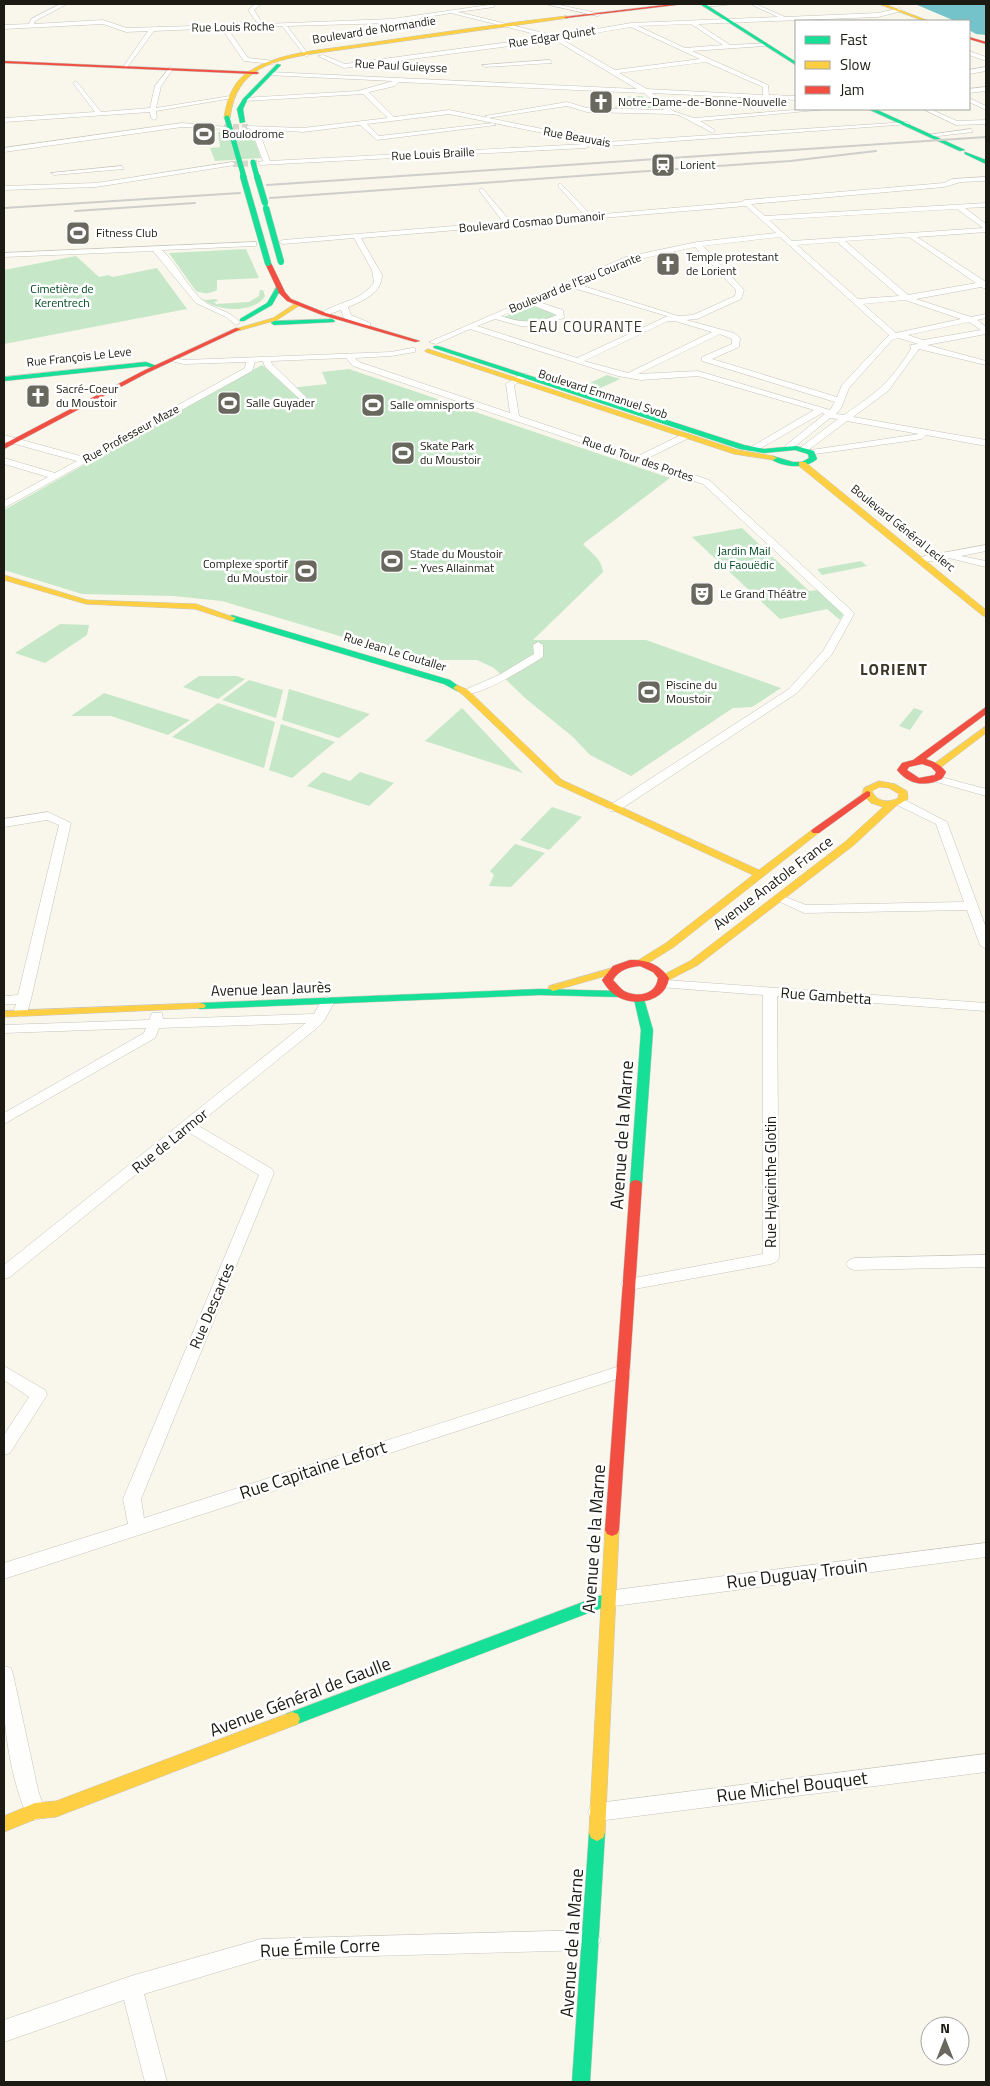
<svg xmlns="http://www.w3.org/2000/svg" width="990" height="2086" font-family="'Titillium Web',sans-serif">
	<rect width="100%" height="100%" fill="#f9f6eb"/>
	<path fill="#c6e8c8" d="M642 96 658 108H615L620 97Z
		M247 131 250 139H254L261 158 215 161 210 148 220 147 218 132Z
		M246 249 259 278 217 280V290C210 294 204 294 196 291L169 253Z
		M76 256 99 277 108 275 113 277 157 268 187 309 4 344V270Z
		M260 290H263L265 296C255 314 214 312 202 298L205 300 216 299 218 301 214 302 216 304 249 302 259 296Z
		M532 305 554 312 555 316C533 326 527 324 504 317Z
		M262 365 290 388 327 384 322 372 349 369 670 478 583 544C591 553 602 559 603 572L533 640H646L781 688 752 707 733 708 631 776 590 755 573 737 525 698 494 668 477 660H420L222 601 173 596 82 594 4 570V510Z
		M607 375 620 379 594 391 581 387Z
		M742 528 809 591 818 590 844 613 840 620 827 609 780 619 692 537Z
		M861 561 867 566 822 575 817 569Z
		M60 624 89 625 87 635 45 663 15 653Z
		M199 676H237L245 679 218 699 183 687Z
		M249 680 283 690 276 718 222 700Z
		M289 689 370 714 339 738 282 720Z
		M104 693 190 720 168 735 111 716H71Z
		M218 703 275 722 264 768 172 737Z
		M462 708 523 773 425 741Z
		M914 708 923 711 910 730 899 726Z
		M281 724 335 742 292 778 269 770Z
		M323 772 350 781 360 772 394 783 369 806 307 786Z
		M552 807 582 817 549 850 520 840Z
		M515 844 545 853 511 887 489 886 494 875 490 871Z"/>
	<path fill="#74c3cb" d="M915 4H986V35L976 34 969 30V21H955Z"/>
	<g fill="none" stroke-linecap="round" stroke-linejoin="round">
		<path stroke="#d8d5cb" stroke-width="6" stroke-dasharray="6 3" stroke-linecap="butt" d="M224 127H249
			M233 164 260 163"/>
		<g stroke="#c6c4bc" stroke-width="1">
			<path id="street" d="M60 4H67L35 21 34 24 103 20 127 28 258 24 248 10 255 4H261L254 10 263 24 392 19 495 4 494 7 458 12 556 36 631 23 778 17 750 4H756L785 17 878 13 900 8 902 11 878 17 698 24 730 45 767 43 765 46 692 51 768 85 769 95 796 96V100L652 93 673 111 694 118 806 109H828L700 121 715 130 713 133 679 115 671 114 587 112 567 106 488 118 485 116 567 102 587 108 665 110 644 93 399 82 395 86 369 92 394 117 449 110 607 142 907 122 910 124 607 146 449 114 367 124 379 136 493 123 496 125 377 140 360 125 303 132 258 129 270 161 586 144 589 146 586 148 260 165 258 162 263 161 251 129 247 128V126L303 128 388 118 363 94 245 101 243 98 358 91 393 81 267 75 269 72 637 89 555 40 344 68 318 56 323 55 345 64 547 37 451 13 392 23 287 26 309 55 306 57 282 26 227 28 248 58 275 61 273 64 244 61 221 28 154 31 126 69 123 67 148 31 126 32 103 24 4 29V25L29 24 31 19ZM691 24 723 45 685 48 638 26ZM631 27 700 59 615 70 561 39ZM706 62 763 87V95L647 89 619 73Z
				M545 4H555L601 14 598 16Z
				M706 4H735L704 7Z
				M969 51 986 57V61L969 55Z
				M550 60 552 63 485 67 482 65Z
				M170 67 173 69 161 86 156 108 230 96 233 98 156 111 157 118 154 120 151 118 150 112 4 122V118L95 112 73 83 76 81 101 112 150 108 155 86Z
				M986 67V71L969 74V70Z
				M986 87V91L969 93V89Z
				M969 98 986 106V110L969 102Z
				M923 109H930L957 121 986 120V124L956 125Z
				M182 123 227 127 224 129 182 127 4 152V148Z
				M971 129 973 132 930 137 927 135Z
				M233 162 235 165 96 187 4 190V186L96 183Z
				M122 166 124 169 54 175 51 173Z
				M986 177V181L961 182 944 187 751 204 765 216 986 203V207L965 208 986 224V232L917 237 986 282V289L981 287 916 299 971 317 986 314V318L977 320 986 327V334L927 345 986 361V365L919 349 888 391 853 417 986 440V446L926 435 922 439 808 455V451L811 450 919 434 847 421 807 451H801V447L838 419 830 418 792 449H786V445L825 414 822 413 754 452 751 451V447L814 410 698 376 641 380 618 376 470 329 436 344 429 342 626 257 697 242 776 233 746 206 361 238 382 275C382 293 363 301 348 307L351 315 370 323V327H367L344 318 341 310 324 316 320 314C337 301 362 302 374 282L372 270 354 238 283 244 279 242 283 240 503 222 479 190 482 188 510 221 584 215 558 186 560 183 591 215 742 202 745 200 944 183 952 179ZM957 209 983 228 792 241 769 220ZM780 237 889 335 842 385 837 397 712 359 739 347 740 338 734 333 686 320 697 319 741 299 744 290 703 246ZM909 237 976 283 908 295 845 241ZM837 242 899 296 858 299 797 245ZM695 247 736 290 735 296 693 315 678 316 577 284 631 261ZM570 287 667 316H668L577 358 477 326 495 319 521 326 534 327 564 318 563 310 536 301ZM905 300 961 319 896 333 863 304ZM529 304 557 315C536 324 522 323 501 316ZM668 321H675L712 332 628 373 584 361ZM969 322 981 330 923 340 908 335ZM720 334 732 339V344L702 357V361L835 402 830 410 698 371 638 374ZM899 338 918 344 910 345 911 349C889 384 877 392 844 415L836 414 841 408 849 388 892 340Z
				M256 242V246H253L162 250C177 264 186 285 201 299 213 310 230 309 240 323L236 325 226 317 196 303 153 251 4 257V253Z
				M412 348H415V352L391 356 355 358 359 362 510 413 506 384 521 374H527V378L514 385 519 416 638 456 683 434H689V438L646 459 709 480 853 612 854 614 832 654 797 693 618 811H610L608 808 610 805 789 689 823 651 844 615 703 484 353 366 346 358 271 361 272 364 306 397V401L303 402 265 367 263 361 255 362 252 371 4 508V501L48 477 4 464V458L55 473 77 461 4 441V435L84 457 245 368 246 362 184 364 171 361V357L184 360 391 352Z
				M986 545V551L961 556 986 561V567L949 558 920 563 915 560 920 557Z
				M538 642 543 645V657C527 667 478 698 461 694L460 692 499 675 534 654 533 645Z
				M937 776 986 789V796L933 781V777Z
				M901 798 947 822 986 928V949L980 945 967 910 804 913 772 898 778 894 806 905 964 902 936 824 897 805 895 802 897 799Z
				M48 812 71 823 31 999 27 1013 20 1017 13 1013 16 1004H4V996L18 995 59 825 47 820 4 827V819Z
				M665 980 986 1003V1011L777 996 779 1258 776 1262 771 1264 629 1290 623 1288 621 1284 623 1280 763 1254V995L660 987 658 984 660 981Z
				M328 997 335 1001 324 1021 317 1028 197 1125 272 1169 274 1173 141 1499 144 1518 623 1365 629 1367 631 1371 629 1375 4 1579V1563L128 1524 123 1499 259 1175 188 1132 10 1277 4 1279V1265L306 1023 159 1028 155 1038 4 1124V1113L144 1033 146 1028 4 1033V1025L149 1020 152 1013H162L163 1019 314 1014 323 998Z
				M986 1255V1267L854 1270 849 1268 846 1264 849 1260 854 1258Z
				M4 1366 45 1390 47 1395 10 1453 4 1455V1435L29 1397 4 1380Z
				M986 1543V1557L607 1607 601 1605 598 1599 601 1593 607 1591Z
				M4 1666 11 1668 13 1674 38 1790 45 1811 42 1818 35 1820 28 1818C8 1773 1 1713 4 1666Z
				M986 1754V1772L598 1821 591 1819 588 1812 591 1805 598 1803Z
				M590 1930 597 1933 601 1940 597 1947 590 1950 261 1959 144 1994 167 2082H145L124 2000 4 2042V2020L131 1976 261 1939Z"/>
		</g>
		<g stroke="#c6c4bc" stroke-width="1">
			<path id="fast" d="M700 4H705L796 62V65Z
				M277 64 281 65 247 100 243 109 245 122 240 123 237 109 243 99Z
				M868 109H875L965 150 960 151Z
				M965 152 986 160V164L965 154Z
				M277 286 282 287 272 305 244 321H240V319L267 303Z
				M332 319 335 321 334 322 274 325 271 323 274 321Z
				M434 346H438L744 445 764 449 796 446 814 451 817 459C804 470 782 467 769 458L773 456 793 462H802L809 458 808 454 795 450 764 453 740 449 434 348Z
				M146 362 157 366 154 368 146 366 4 381V377Z
				M232 615 450 680 461 688 457 691 444 684 229 620 228 618Z
				M540 989 619 991 624 994 619 997 540 995 200 1009 194 1006 200 1003Z
				M639 996 644 999 653 1030 642 1184 640 1187H632L630 1184 641 1030 634 999Z
				M607 1593 612 1594 614 1599 612 1604 292 1726 286 1724 284 1719 286 1714Z
				M597 1825 603 1828 605 1833 590 2082H572L589 1833 591 1828Z"/>
		</g>
		<g stroke="#c6c4bc" stroke-width="1">
			<path id="slow" d="M879 4H884L929 21H924Z
				M566 16 568 18 318 53C274 60 236 67 230 118L227 120 224 118C227 100 232 83 248 72 281 51 324 50 362 44 430 34 498 24 566 16Z
				M298 302 300 303V305L277 320 238 331 235 329 273 318Z
				M428 349 738 450 773 456 777 458 773 460 734 454 426 352 425 351Z
				M799 462H805L986 610V616H983L799 466Z
				M4 575 87 600 196 604 236 618 232 621 195 609 86 604 4 580Z
				M457 685 468 690 562 780 759 870 813 829 816 828 821 831 674 947 645 965H637L636 963 637 961 666 943 753 875 556 784 462 694 453 688Z
				M986 726V733L940 768H934V764Z
				M879 781 895 784 907 791 908 799 896 806 854 845 698 965 669 980H661L660 978 661 976 690 961 846 841 883 807 871 803 862 794 864 788ZM880 787 889 788 899 794 898 798C889 803 876 802 872 791Z
				M612 968 617 971 616 973 553 991 548 988 549 986Z
				M200 1003 204 1004 206 1006 204 1008 4 1017V1011Z
				M612 1524 617 1526 619 1530 605 1833 603 1838 597 1841 591 1838 589 1833 605 1530 607 1526Z
				M292 1712 298 1714 300 1719 298 1724 56 1817 36 1819 4 1832V1816L35 1803 56 1801Z"/>
		</g>
		<g stroke="#c6c4bc" stroke-width="1">
			<path id="jam" d="M673 4H684L566 18 564 17Z
				M969 37 986 42V44L969 39Z
				M4 61 257 72 259 73 257 74 4 63Z
				M268 261 271 263 285 292 291 299 326 313 420 341 415 342 322 315 287 301 279 293 265 263Z
				M236 328 241 329 147 373 4 449V444L143 371Z
				M986 707V714L926 759C934 762 940 764 946 772L942 779C925 787 909 785 897 770L902 763 913 760ZM922 764 931 767 936 772 935 775 919 778 907 770 909 767Z
				M867 791 870 792V796L819 833H813L811 831 813 829Z
				M630 960C647 959 660 965 669 978 666 1002 633 1008 615 995 610 992 605 985 602 980L613 966ZM640 966 653 972 658 978C656 995 637 998 624 991 620 988 616 983 613 980 619 970 628 967 640 966Z
				M636 1180 640 1181 642 1184 619 1530 617 1534 612 1536 607 1534 605 1530 630 1184 632 1181Z"/>
		</g>
		<use href="#street" fill="#fefefc" fill-rule="evenodd"/>
		<use href="#fast" fill="#16e098" fill-rule="evenodd"/>
		<use href="#slow" fill="#ffcf43" fill-rule="evenodd"/>
		<use href="#jam" fill="#f24e42" fill-rule="evenodd"/>
		<path stroke="#cececb" stroke-width="2" d="M267 185 986 137
			M270 198 790 161 876 151
			M4 208 240 193
			M75 211 195 203"/>
		<g stroke="#c6c4bc" stroke-width="5.5" stroke-linecap="butt">
			<path id="fast-bridge-far1" d="M227 118 244 177
				M253 162 257 177"/>
		</g>
		<g stroke="#c6c4bc" stroke-width="7" stroke-linecap="butt">
			<path id="fast-bridge" d="M243 176 268 263
				M257 176 265 203
				M266 208 281 262"/>
		</g>
		<use href="#fast-bridge-far1" stroke="#16e098" stroke-width="5"/>
		<use href="#fast-bridge" stroke="#16e098" stroke-width="6"/>
	</g>
	<defs>
		<g id="church-square" transform="scale(1.25)"><rect x="-9" y="-9" width="18" height="18" rx="4" fill="#69685f" stroke="#fff"/><path d="M-1.2-6h2.4v3.5h3.3v2.4h-3.3V6h-2.4V-.1h-3.3v-2.4h3.3Z" fill="#fff"/></g>
		<g id="stadium-square" transform="scale(1.25)"><rect x="-9" y="-9" width="18" height="18" rx="4" fill="#69685f" stroke="#fff"/><path d="M0-5a6.5 5 0 1 0 0 10a6.5 5 0 1 0 0-10ZM-3.5-1.8h7v3.6h-7Z" fill="#fff"/></g>
		<g id="station-square" transform="scale(1.25)"><rect x="-9" y="-9" width="18" height="18" rx="4" fill="#69685f" stroke="#fff"/><path d="M-3-6H3Q5-6 5-4V2Q5 4 3 4L4.5 6H3L1.5 4h-3L-3 6H-4.5L-3 4Q-5 4-5 2V-4Q-5-6-3-6ZM-3.5-4v3h7v-3ZM-3.5 1v1.5H-2V1ZM2 1v1.5H3.5V1Z" fill="#fff"/></g>
		<g id="theatre-square" transform="scale(1.25)"><rect x="-9" y="-9" width="18" height="18" rx="4" fill="#69685f" stroke="#fff"/><path d="M-5-5.5Q0-4 5-5.5V0Q5 5 0 6Q-5 5-5 0ZM-3.3-2.5H-1v1.5H-3.3ZM1-2.5H3.3v1.5H1ZM-2.8 1Q0 5.5 2.8 1Z" fill="#fff"/></g>
	</defs>
	<g fill-rule="evenodd">
		<use href="#church-square" x="601" y="102"/>
		<use href="#stadium-square" x="204" y="134"/>
		<use href="#station-square" x="663" y="165"/>
		<use href="#stadium-square" x="78" y="233"/>
		<use href="#church-square" x="668" y="264"/>
		<use href="#church-square" x="38" y="396"/>
		<use href="#stadium-square" x="229" y="403"/>
		<use href="#stadium-square" x="373" y="405"/>
		<use href="#stadium-square" x="403" y="453"/>
		<use href="#stadium-square" x="392" y="561"/>
		<use href="#stadium-square" x="306" y="571"/>
		<use href="#theatre-square" x="702" y="594"/>
		<use href="#stadium-square" x="649" y="692"/>
	</g>
	<g text-anchor="middle" stroke-width="5" stroke-linejoin="round" paint-order="stroke">
		<g font-size="12" fill="#1c1b13" stroke="#fff">
			<text transform="translate(233 27) rotate(-1)" y="4">Rue Louis Roche</text>
			<text transform="translate(374 30) rotate(-9)" y="4">Boulevard de Normandie</text>
			<text transform="translate(552 37) rotate(-9)" y="4">Rue Edgar Quinet</text>
			<text transform="translate(401 66) rotate(3)" y="4">Rue Paul Guieysse</text>
			<text transform="translate(577 137) rotate(10)" y="4">Rue Beauvais</text>
			<text transform="translate(433 154) rotate(-3)" y="4">Rue Louis Braille</text>
			<text transform="translate(532 222) rotate(-5)" y="4">Boulevard Cosmao Dumanoir</text>
			<text transform="translate(575 283) rotate(-22)" y="4">Boulevard de l'Eau Courante</text>
			<text transform="translate(79 357) rotate(-6)" y="4">Rue François Le Leve</text>
			<text transform="translate(603 394) rotate(18)" y="4">Boulevard Emmanuel Svob</text>
			<text transform="translate(131 434) rotate(-29)" y="4">Rue Professeur Maze</text>
			<text transform="translate(638 459) rotate(19)" y="4">Rue du Tour des Portes</text>
			<text transform="translate(903 528) rotate(39)" y="4">Boulevard Général Leclerc</text>
			<text transform="translate(395 652) rotate(17)" y="4">Rue Jean Le Coutaller</text>
		</g>
		<g font-size="12" fill="#1c1b13" stroke="#fff" text-anchor="start">
			<text x="618" y="106">Notre-Dame-de-Bonne-Nouvelle</text>
			<text x="222" y="138">Boulodrome</text>
			<text x="680" y="169">Lorient</text>
			<text x="96" y="237">Fitness Club</text>
			<text x="686" y="261">Temple protestant<tspan x="686" dy="14">de Lorient</tspan></text>
			<text x="56" y="393">Sacré-Coeur<tspan x="56" dy="14">du Moustoir</tspan></text>
			<text x="246" y="407">Salle Guyader</text>
			<text x="390" y="409">Salle omnisports</text>
			<text x="420" y="450">Skate Park<tspan x="420" dy="14">du Moustoir</tspan></text>
			<text x="410" y="558">Stade du Moustoir<tspan x="410" dy="14">– Yves Allainmat</tspan></text>
			<text x="288" y="568" text-anchor="end">Complexe sportif<tspan x="288" dy="14">du Moustoir</tspan></text>
			<text x="720" y="598">Le Grand Théâtre</text>
			<text x="666" y="689">Piscine du<tspan x="666" dy="14">Moustoir</tspan></text>
		</g>
		<g font-size="12" fill="#024a21" stroke="#fff">
			<text x="62" y="293">Cimetière de<tspan x="62" dy="14">Kerentrech</tspan></text>
			<text x="744" y="555">Jardin Mail<tspan x="744" dy="14">du Faouëdic</tspan></text>
		</g>
		<g font-size="15" letter-spacing="1" fill="#3a3726" stroke="#fff">
			<text x="586" y="332">EAU COURANTE</text>
		</g>
		<g font-size="15" fill="#1c1b13" stroke="#fff">
			<text transform="translate(773 883) rotate(-37)" y="5">Avenue Anatole France</text>
			<text transform="translate(271 989) rotate(-2)" y="5">Avenue Jean Jaurès</text>
			<text transform="translate(826 996) rotate(4)" y="5">Rue Gambetta</text>
			<text transform="translate(170 1141) rotate(-39)" y="5">Rue de Larmor</text>
			<text transform="translate(771 1182) rotate(-90)" y="5">Rue Hyacinthe Glotin</text>
			<text transform="translate(212 1306) rotate(-67)" y="5">Rue Descartes</text>
		</g>
		<g font-size="16" font-weight="bold" letter-spacing="1" fill="#3a3726" stroke="#fff">
			<text x="894" y="675">LORIENT</text>
		</g>
		<g font-size="18" fill="#1c1b13" stroke="#fff">
			<text transform="translate(622 1135) rotate(-86)" y="6">Avenue de la Marne</text>
			<text transform="translate(313 1470) rotate(-18)" y="6">Rue Capitaine Lefort</text>
			<text transform="translate(594 1539) rotate(-86)" y="6">Avenue de la Marne</text>
			<text transform="translate(797 1574) rotate(-7)" y="6">Rue Duguay Trouin</text>
			<text transform="translate(300 1697) rotate(-21)" y="6">Avenue Général de Gaulle</text>
			<text transform="translate(792 1787) rotate(-7)" y="6">Rue Michel Bouquet</text>
			<text transform="translate(572 1943) rotate(-86)" y="6">Avenue de la Marne</text>
			<text transform="translate(320 1948) rotate(-3)" y="6">Rue Émile Corre</text>
		</g>
	</g>
	<rect width="990" height="2086" fill="none" stroke="#1c1b13" stroke-width="10"/>
	<rect x="795" y="20" width="175" height="90" fill="#ffffff" stroke="#a4a4a1"/>
	<rect x="805" y="36" width="25" height="8" fill="#16e098" stroke="#a4a4a1"/>
	<text x="840" y="45" font-size="15" fill="#1c1b13">Fast</text>
	<rect x="805" y="61" width="25" height="8" fill="#ffcf43" stroke="#a4a4a1"/>
	<text x="840" y="70" font-size="15" fill="#1c1b13">Slow</text>
	<rect x="805" y="86" width="25" height="8" fill="#f24e42" stroke="#a4a4a1"/>
	<text x="840" y="95" font-size="15" fill="#1c1b13">Jam</text>
	<g transform="translate(945 2041)"><circle r="24" fill="#ffffff" stroke="#a4a4a1"/>
	<path d="M0-4L9 19L0 12L-9 19Z" fill="#69685f"/>
	<text y="-8" font-size="14" font-weight="bold" text-anchor="middle" fill="#1c1b13">N</text>
	</g>
</svg>
